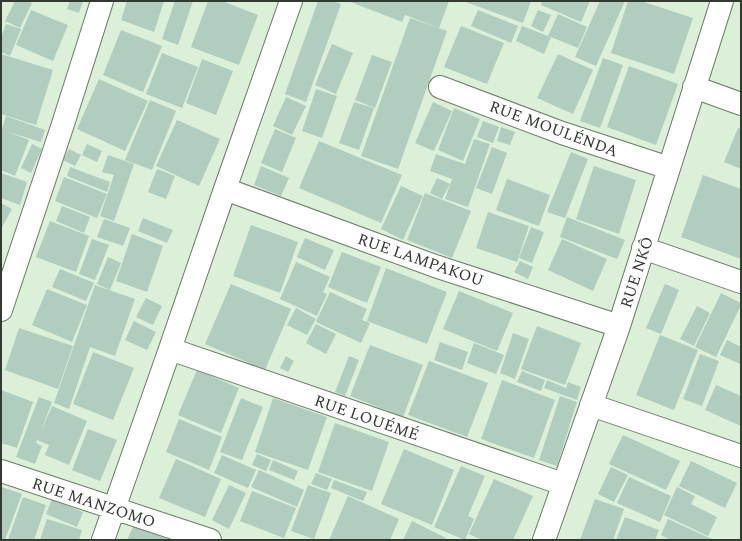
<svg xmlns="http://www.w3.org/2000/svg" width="742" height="541" font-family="Spectral,serif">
	<rect width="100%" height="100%" fill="#dcefd9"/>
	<path fill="#b0cdc0" d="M15 1H28L32 3 20 28 5 21Z
		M70 1H83L79 13 67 9Z
		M127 1H164L154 32 121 20Z
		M175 1H193L178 45 162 39Z
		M208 1H222L258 15 239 65 191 47Z
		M318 1H333L341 4 306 102 285 94Z
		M348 1H449L439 28 405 15 402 22Z
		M463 1H531L523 23Z
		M542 1H590L581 22 541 5Z
		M600 1H625L596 66 575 57Z
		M628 1H641L693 18 674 74 611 53Z
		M31 10 68 25 53 61 16 45Z
		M478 10 518 26 511 43 471 26Z
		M538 10 551 15 543 32 531 26Z
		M558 14 587 27 578 48 551 37 544 54 516 41 522 26 548 36Z
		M410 18 447 31 398 169 361 156Z
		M6 24 21 29 10 56 1 52V37Z
		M461 26 504 43 487 84 444 67Z
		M121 30 162 46 143 92 103 75Z
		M332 44 353 53 336 94 315 85Z
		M162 53 198 67 182 108 146 94Z
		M1 54 53 70 36 125 1 114Z
		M558 54 593 70 573 114 537 98Z
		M372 55 392 62 375 108 355 100Z
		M603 58 623 65 600 128 580 121Z
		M202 59 233 71 216 115 186 103Z
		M629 66 678 84 656 145 607 127Z
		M99 79 148 101 125 151 77 129Z
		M316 89 337 96 322 138 302 131Z
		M286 97 306 106 292 135 273 126Z
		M150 100 176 111 152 170 125 160Z
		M354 102 374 108 359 150 339 143Z
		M433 102 452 111 434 151 415 143Z
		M454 108 480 119 463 161 438 150Z
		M6 116 45 130 41 142 8 132 29 140 15 176 1 170V129H2Z
		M177 120 220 139 199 186 156 166Z
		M483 121 499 127 493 143 477 137Z
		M501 127 515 132 510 145 497 141Z
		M738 128 741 129V169L724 162Z
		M275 129 296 138 282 172 261 163Z
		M474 139 490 144 468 207 445 199 452 179 430 171 436 154 465 164Z
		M319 141 402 175 381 223 299 188Z
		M32 144 42 149 31 173 21 168Z
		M87 144 102 151 97 162 82 155Z
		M492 147 507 153 492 194 476 188Z
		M69 149 81 155 75 166 63 160Z
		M571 152 588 159 565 218 547 212Z
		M108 155 134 164 114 221 100 216 114 175 102 172Z
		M261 166 289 178 281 196 254 185Z
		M594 166 636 180 619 234 576 219Z
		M70 167 110 182 107 192 67 176Z
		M157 169 175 176 166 199 148 192Z
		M1 173 27 182 20 205 1 198Z
		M703 175 741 189V259L681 237Z
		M64 177 107 194 97 218 55 201Z
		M437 178 450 184 442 199 430 193Z
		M507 179 550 195 539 226 496 210Z
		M401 186 423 196 403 240 381 229Z
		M425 193 471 211 452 258 407 240Z
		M1 203 12 209 1 229Z
		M62 206 90 217 84 233 56 221Z
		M488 212 529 226 517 262 476 248Z
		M567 217 625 240 617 259 560 237Z
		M143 218 173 230 167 243 138 231Z
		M104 219 130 228 123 246 97 237Z
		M50 221 89 236 76 272 36 257Z
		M251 225 298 242 280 293 233 276Z
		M531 227 544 232 532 263 519 258Z
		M132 234 163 246 147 292 116 281Z
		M305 238 334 250 325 270 297 257Z
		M92 239 109 245 95 280 79 274Z
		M562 239 607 259 593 291 548 270Z
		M342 252 381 267 367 303 328 287Z
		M108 257 121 263 110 290 97 284Z
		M520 261 533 267 528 279 514 272Z
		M296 262 330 277 323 292 327 294 317 316 280 299Z
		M386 268 447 292 427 344 367 321Z
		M60 269 94 283 86 301 52 287Z
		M231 284 291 309 265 370 205 344Z
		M665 284 679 290 661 334 646 328Z
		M95 285 135 299 115 356 90 347 69 409 54 403Z
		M47 289 87 305 72 342 32 325Z
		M459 291 513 313 497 351 443 329Z
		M330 292 367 309 362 320 370 323 361 343 316 322Z
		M721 293 741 303V305L716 357 695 347Z
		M146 298 162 306 153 325 136 317Z
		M697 306 710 313 694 346 680 339Z
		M296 308 316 319 307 335 287 325Z
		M134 321 156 332 147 350 125 340Z
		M316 324 336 334 326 354 306 343Z
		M537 326 581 343 565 385 521 369Z
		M19 328 73 346 58 389 5 370Z
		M513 333 529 339 515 379 500 373Z
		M660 335 698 350 674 410 636 395Z
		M727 340 741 347V361L740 364 720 355Z
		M440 342 468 352 462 370 434 360Z
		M474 343 504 355 496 374 467 363Z
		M370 345 423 365 403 417 350 396Z
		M93 352 134 368 113 420 73 404Z
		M700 354 719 361 702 406 683 399Z
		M286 356 294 361 288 372 280 368Z
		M349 356 359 360 345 396 335 392Z
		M429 361 488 383 467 437 408 415Z
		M197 370 239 388 221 433 178 415Z
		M522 371 545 380 541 391 517 382Z
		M502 380 555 400 534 458 481 439Z
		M547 380 566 388 568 382 581 387 577 400 544 388Z
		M716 385 741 396V426L705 410Z
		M1 390 33 402 17 448 1 443Z
		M560 396 577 402 557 466 539 460Z
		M39 397 52 402 40 434 52 406 87 421 69 465 45 455 49 445 37 440 36 443 42 446 35 464 16 457Z
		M241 398 263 407 242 460 220 452Z
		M273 398 327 417 308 470 255 452Z
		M179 419 222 437 209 470 166 452Z
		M335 423 389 442 372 491 318 472Z
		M88 429 117 440 100 481 72 470Z
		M623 435 680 461 666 490 609 464Z
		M404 449 454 470 432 525 381 504Z
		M257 454 271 460 266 471 252 465Z
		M222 455 256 470 248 488 214 473Z
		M176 459 221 479 205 517 159 498Z
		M273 460 298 471 294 480 269 470Z
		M691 461 737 483 725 508 679 486Z
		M461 466 485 476 468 516 474 519 465 540 434 527Z
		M611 467 628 475 614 502 598 494Z
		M259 470 304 490 297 507 251 487Z
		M316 473 332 479 327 490 311 484Z
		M629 477 671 496 660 522 617 503Z
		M494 479 533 496 513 540H482L469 534Z
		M334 480 367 492 363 501 331 488Z
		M229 485 246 493 229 529 212 520Z
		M308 485 331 493 314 539 291 531Z
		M2 487 22 494 5 540H1V490Z
		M677 487 695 496 691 504 717 517 708 536 664 515Z
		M252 491 296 508 284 538 240 521Z
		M348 496 399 519 390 540H329Z
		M23 497 46 505 34 540H8Z
		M52 499 83 512 77 527 46 514Z
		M595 499 624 509 613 540H580Z
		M625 517 659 530 655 540H616Z
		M47 519 82 530 79 540H40Z
		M668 519 714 540H671L661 535Z
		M412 521 446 538 445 540H403Z
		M134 525 169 540H127Z"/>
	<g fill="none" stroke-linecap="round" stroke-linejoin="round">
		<g stroke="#6a7b68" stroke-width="24">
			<path id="minor" d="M440 87 562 133 669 168
				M694 87 741 104
				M225 189 435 266 619 326
				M643 248 741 282
				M1 310 63 124 102 1
				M170 349 563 484
				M591 405 741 456
				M1 471 210 540
				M103 540 170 349 225 189 291 1
				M544 540 619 326 722 1"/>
		</g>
		<use href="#minor" stroke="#fff" stroke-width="22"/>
	</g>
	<g text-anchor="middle" stroke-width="4" stroke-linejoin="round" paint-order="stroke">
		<g font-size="16" fill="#333a32" stroke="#fff">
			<text transform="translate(554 128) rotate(20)" y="6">RUE MOULÉNDA</text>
			<text transform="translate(421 259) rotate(19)" y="6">RUE LAMPAKOU</text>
			<text transform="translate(636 272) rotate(-72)" y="6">RUE NKÔ</text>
			<text transform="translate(367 417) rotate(19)" y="6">RUE LOUÉMÉ</text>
			<text transform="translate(94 502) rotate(18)" y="6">RUE MANZOMO</text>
		</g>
	</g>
	<rect width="742" height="541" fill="none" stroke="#333a32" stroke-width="4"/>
</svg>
